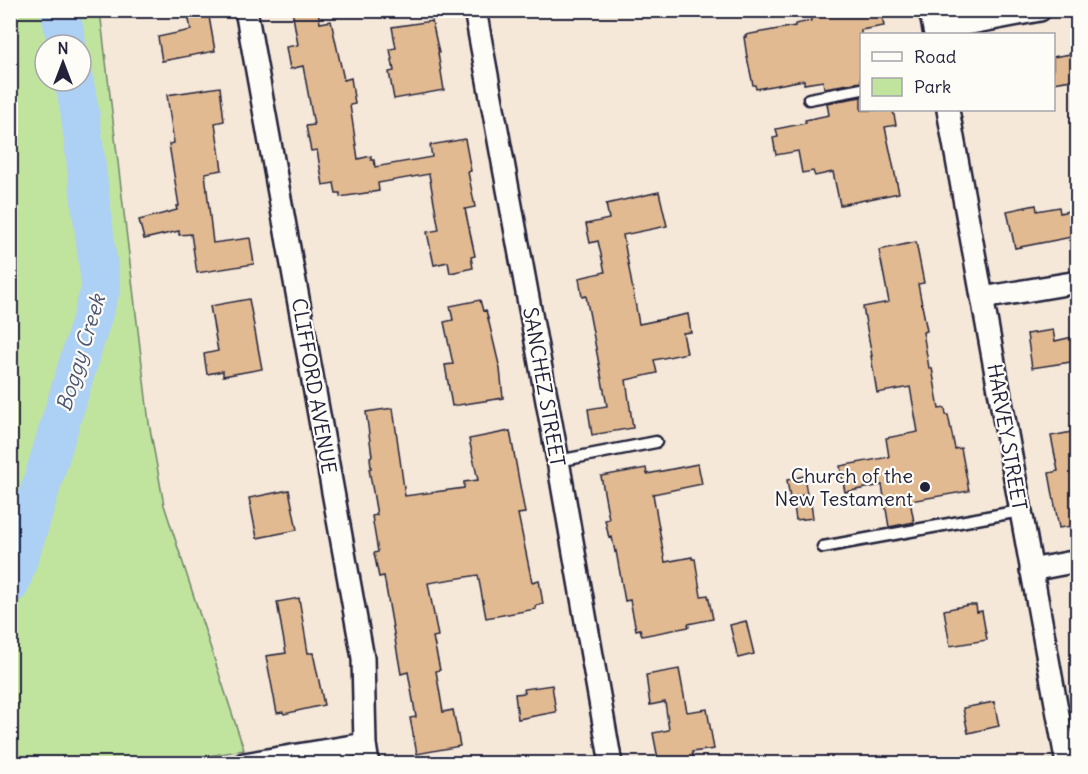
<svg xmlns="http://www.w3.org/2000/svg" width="1088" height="774" font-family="Delius,sans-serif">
	<rect width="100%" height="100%" fill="#f5e8d9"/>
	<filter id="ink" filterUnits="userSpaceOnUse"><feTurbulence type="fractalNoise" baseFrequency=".0167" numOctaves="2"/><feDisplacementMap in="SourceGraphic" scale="12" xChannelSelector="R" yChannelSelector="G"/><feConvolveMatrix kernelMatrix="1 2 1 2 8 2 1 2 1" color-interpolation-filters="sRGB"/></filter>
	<g filter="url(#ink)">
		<path fill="#c0e49e" stroke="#71836c" stroke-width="1.5" fill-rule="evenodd" d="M10 11H100L149 423 164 505 244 750 168 763H11ZM45 45H81V81H45Z"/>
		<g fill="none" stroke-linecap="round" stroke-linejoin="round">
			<path stroke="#add0f5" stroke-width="39" d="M60 10 67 45
				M10 584 27 533 101 288 80 113 74 81"/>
		</g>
		<path fill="#e1ba92" stroke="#22223b" stroke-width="1.5" d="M292 10H318L320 23 331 21 344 80 351 78 355 104 350 105 358 159 371 156V160H374L375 167 432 157 430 145 465 139 471 171 468 172 475 207 465 209 475 256 471 257 473 268 450 273 448 262 434 265 427 232 439 230 429 174 378 183 379 191 340 197V193H336L334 183 323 185 317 150 311 151 306 126 314 125 303 66 290 69 286 47 298 45Z
			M831 10H881L884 26 861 30V82L824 88 823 81 804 84V80L756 89 755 85H753L747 57 744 37H746L745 35 795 26V24L811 21 810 15Z
			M208 11 215 51 162 61 158 37 191 30 188 15Z
			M432 21 439 53H438L444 90 394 99 389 72 394 71 390 49 396 48 392 27Z
			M1077 53V79L1053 83V57Z
			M220 87 224 121 215 123 222 170 205 173 213 243 250 238 254 264 197 273 191 234 179 235V231L144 239 139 220 177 210 176 206H179L169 144 174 143 167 95Z
			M861 97V110H893L896 125 885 127 899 193 840 205 833 172 815 176 813 171 802 173 798 151 776 155 773 138 778 137 776 129 806 123 805 120 829 115 827 103Z
			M659 192 667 226 623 235 639 324 688 314 691 332 683 333 687 353 654 360 657 373 626 380 633 428 592 435 588 409 607 406 586 296 582 297 579 278 605 272 598 241 590 243 586 224 609 219 606 204Z
			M1036 205 1037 211 1059 207 1060 213 1073 210 1077 236 1015 248 1007 211Z
			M916 242 924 283 918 284 927 331 923 332 929 368H932L939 409 945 408 946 415H948L955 449 961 448 969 491 910 501 914 522 889 527 882 485 845 492 840 466 889 457 886 438 918 432 910 387 877 393 871 356H872L863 307 889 302 879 250Z
			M249 299 262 369 223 376V371L207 374 204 354 218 351 210 306Z
			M480 300 483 311 486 310 500 369 503 398 452 406 445 365 453 364 444 322 453 320 450 306Z
			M1053 330 1055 341 1077 336V361L1032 368 1027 334Z
			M393 408 405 496 464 488V482L478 480 469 439 510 431 525 513 518 514 532 582 539 580 543 604 535 606 536 609 486 618 478 575 428 583 438 636 433 637 440 670 436 671 443 712 453 710 460 746 417 754 410 718 416 717 408 672 401 674 384 576 379 577 374 553 378 552 372 516 377 515 369 469 371 468 370 457 372 456 366 412Z
			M1077 431V525L1059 528 1049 473 1058 471 1051 436Z
			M698 464 702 484 653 494 665 562 692 557V559H695L701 596 708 595 713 619 688 624 689 627 642 636 640 629 636 630 630 600 625 601 616 551 615 552 612 537 609 538 605 520 609 519 601 476 646 468 647 474Z
			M804 476 807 494 790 498 787 480Z
			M289 490 297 530 257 538 249 498Z
			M810 497 813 518 796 520 793 499Z
			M299 598 308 653H313L324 705 284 714 283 712 277 713 266 656 286 653 277 602Z
			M968 605H976L977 612 982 611 987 640 950 646 944 610Z
			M746 621 754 654 738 658 730 625Z
			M679 669 687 712 707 709 714 749 692 752 694 764H659L653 733 669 730 665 702 650 705 646 675Z
			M552 685 556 712 518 719 515 694 525 693 524 689Z
			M994 702 999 726 968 733 963 708Z"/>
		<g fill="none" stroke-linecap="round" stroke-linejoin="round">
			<g stroke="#22223b" stroke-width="15">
				<path id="service" d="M809 99 862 89
					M558 461 656 442
					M823 547 1020 511"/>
			</g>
			<g stroke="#22223b" stroke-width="26">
				<path id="minor" d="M246 10 363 658 365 744 368 764
					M475 10 558 461 611 764
					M930 10 935 34
					M934 30 1040 10
					M948 110 1067 764
					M982 298 1078 282
					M1031 570 1078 561
					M244 764 365 744"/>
			</g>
			<use href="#service" stroke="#fdfcf7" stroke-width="10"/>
			<use href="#minor" stroke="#fdfcf7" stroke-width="21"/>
		</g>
	</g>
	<circle fill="#22223b" stroke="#fdfcf7" stroke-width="2" cx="925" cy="487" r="6"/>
	<g text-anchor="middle" stroke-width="4.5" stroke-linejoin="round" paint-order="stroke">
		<g font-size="20" fill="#22223b" stroke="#fdfcf7">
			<text transform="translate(314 386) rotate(80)" y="7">CLIFFORD AVENUE</text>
			<text transform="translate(544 387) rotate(80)" y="7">SANCHEZ STREET</text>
			<text transform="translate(1007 437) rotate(80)" y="7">HARVEY STREET</text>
		</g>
		<g font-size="20" fill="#22223b" stroke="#fdfcf7" text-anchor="end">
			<text x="913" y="483">Church of the<tspan x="913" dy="23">New Testament</tspan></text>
		</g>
		<g font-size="21" font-style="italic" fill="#4c5673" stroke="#fdfcf7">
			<text transform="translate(81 353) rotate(-73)" y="7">Boggy Creek</text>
		</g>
	</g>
	<rect width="1088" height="774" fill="none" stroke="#fdfcf7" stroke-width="36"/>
	<rect x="18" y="18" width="1052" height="738" fill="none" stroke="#22223b" stroke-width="2" filter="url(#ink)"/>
	<rect x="860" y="33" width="195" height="78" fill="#fdfcf7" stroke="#a5a5ac" stroke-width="1.5"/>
	<rect x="872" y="52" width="30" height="9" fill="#fdfcf7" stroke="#a5a5ac" stroke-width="1.5"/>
	<text x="914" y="63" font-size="18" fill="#22223b">Road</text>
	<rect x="872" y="78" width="30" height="18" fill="#c0e49e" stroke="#a5a5ac" stroke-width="1.5"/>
	<text x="914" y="93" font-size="18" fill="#22223b">Park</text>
	<g transform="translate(63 63)"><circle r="28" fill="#fdfcf7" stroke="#a5a5ac" stroke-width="1.5"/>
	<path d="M0-4.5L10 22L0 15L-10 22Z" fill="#22223b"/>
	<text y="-9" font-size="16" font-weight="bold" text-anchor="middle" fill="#22223b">N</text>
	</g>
</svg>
